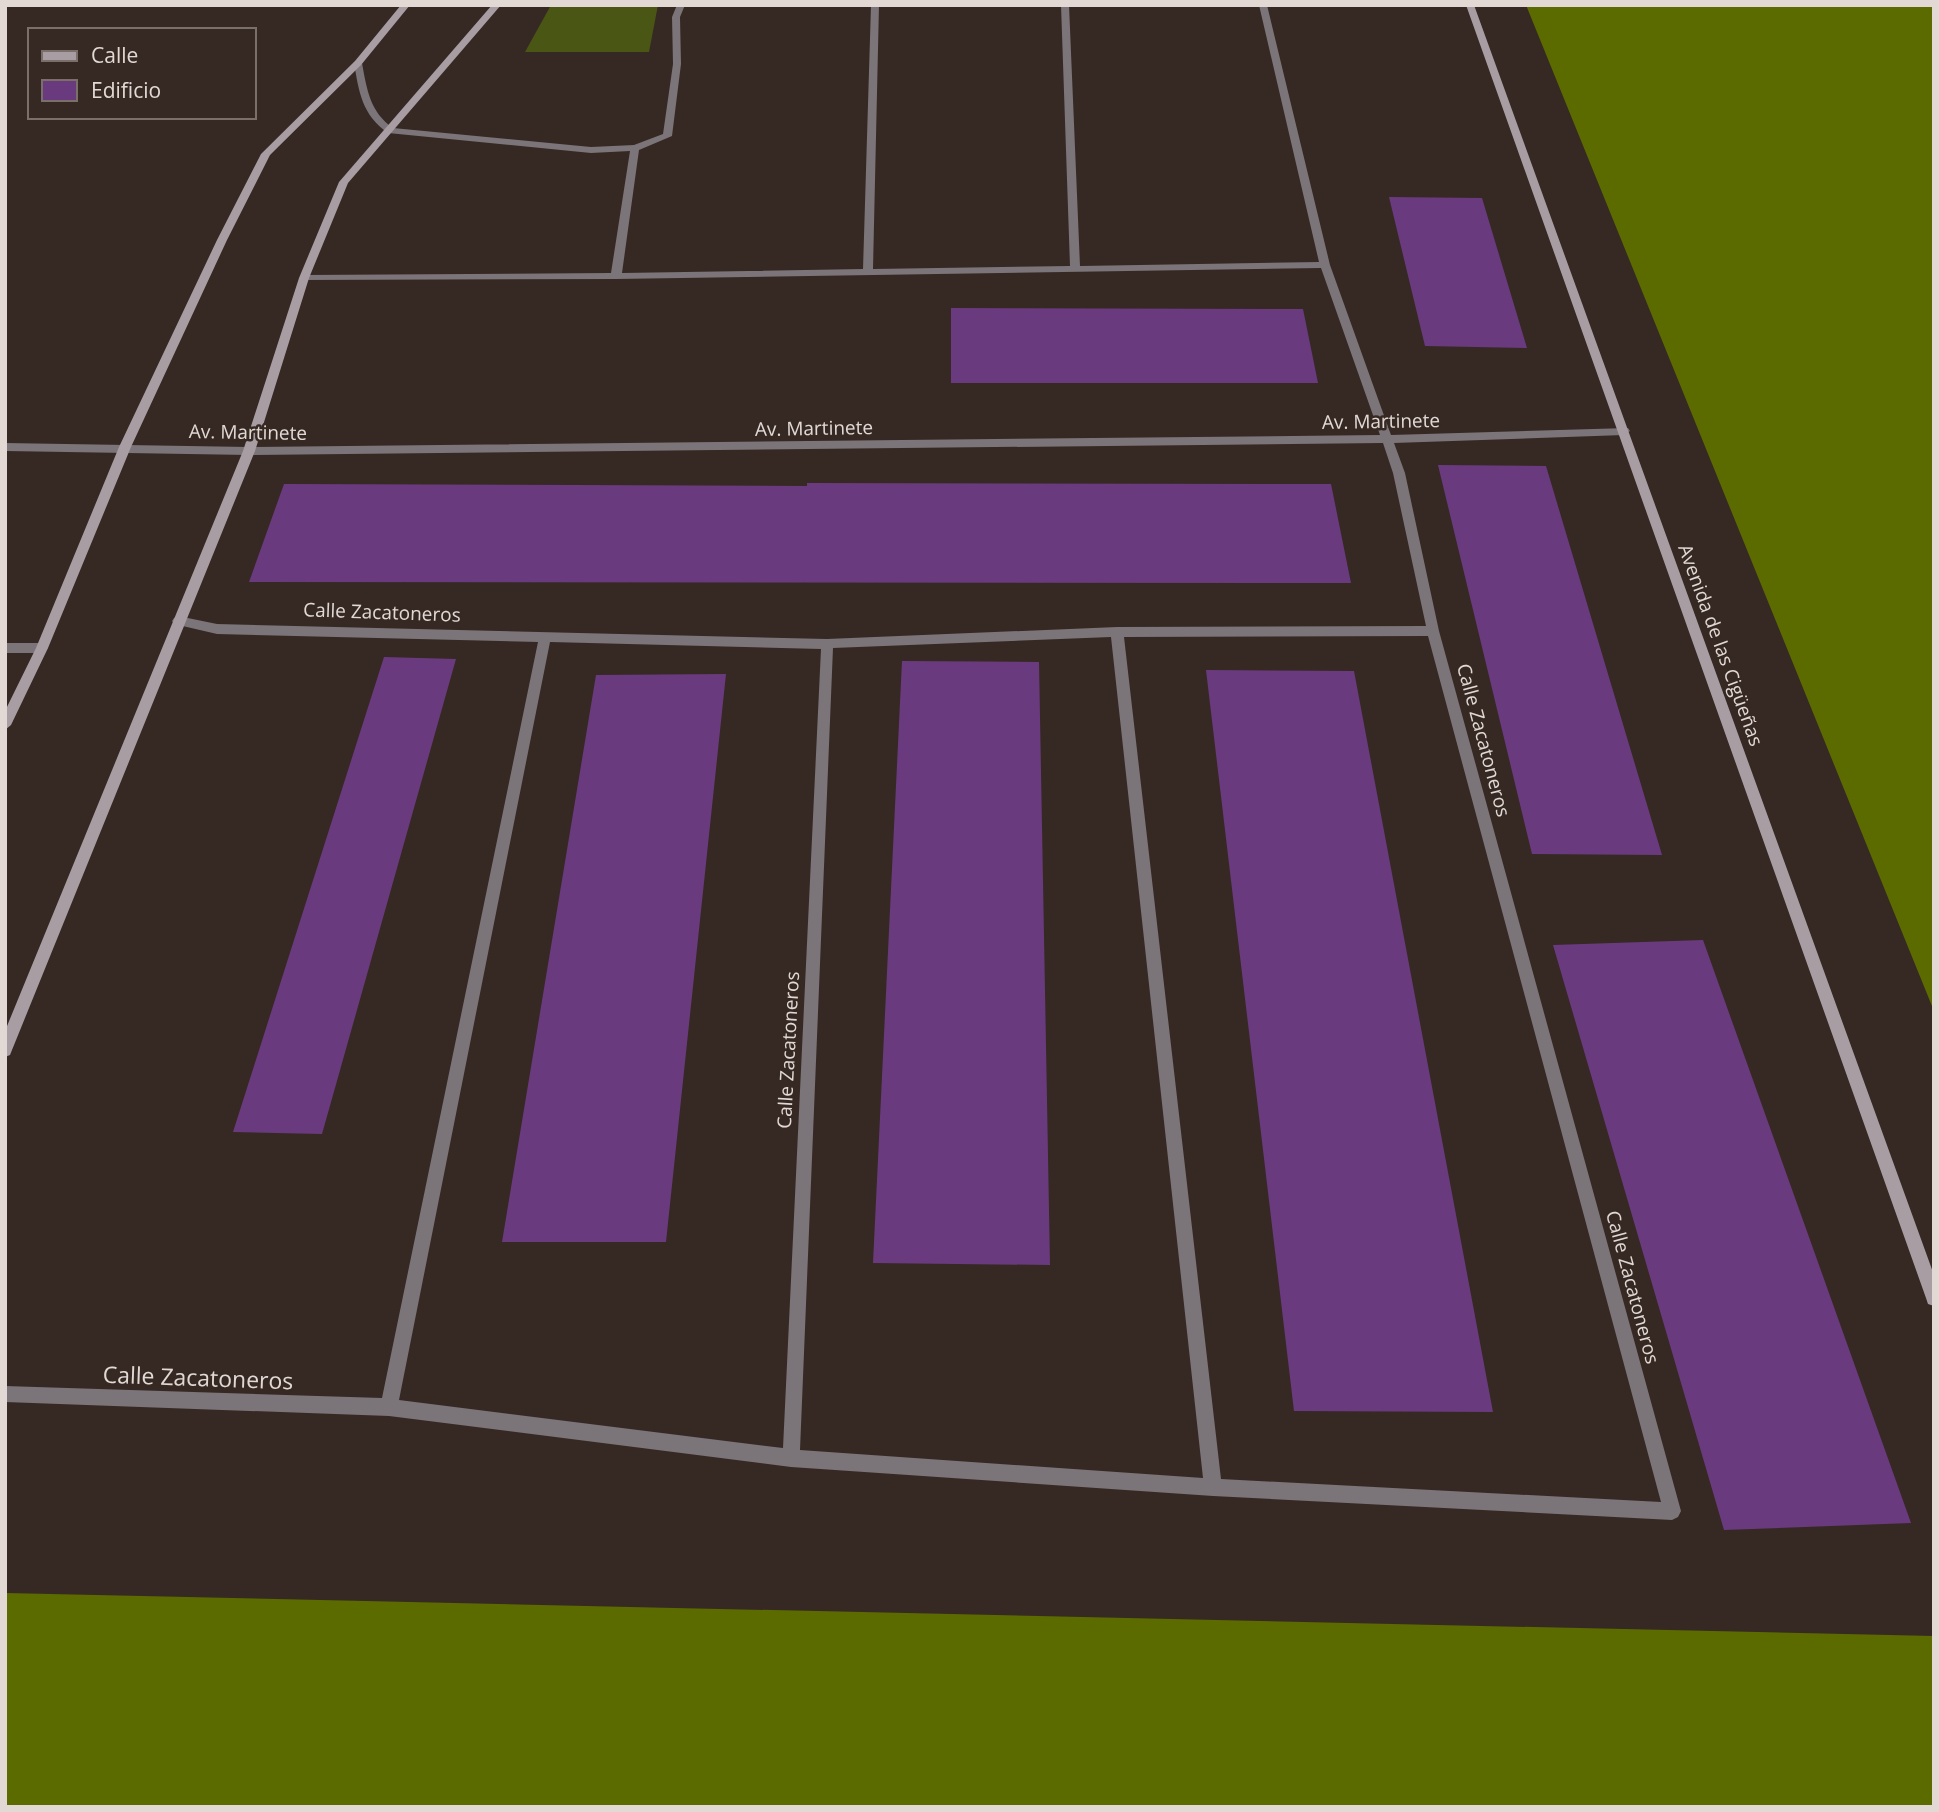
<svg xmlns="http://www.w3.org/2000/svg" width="1939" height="1812" font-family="'Open Sans',sans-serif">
	<rect width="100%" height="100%" fill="#362923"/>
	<path fill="#4a5614" d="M551 5H658L649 52H525Z"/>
	<path fill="#5b6b00" d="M1526 5H1934V1011Z
		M5 1593 1934 1636V1807H5Z"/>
	<path fill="#6a3a7e" d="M1389 197 1482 198 1527 348 1425 346Z
		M951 308 1303 309 1318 383H951Z
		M1438 465 1546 466 1662 855 1532 854Z
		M807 483 1331 484 1351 583 249 582 284 484 807 486Z
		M384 657 456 659 322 1134 233 1132Z
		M902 661 1039 662 1050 1265 873 1263Z
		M1206 670 1354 671 1493 1412 1294 1411Z
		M726 674 666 1242H502L596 675Z
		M1703 940 1911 1523 1724 1530 1553 945Z"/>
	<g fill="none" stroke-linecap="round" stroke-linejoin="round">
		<path fill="#7b7478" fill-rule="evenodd" d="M677 5H685L680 17 681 64 672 136 639 150 622 273 863 269 871 5H879L873 269 1070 266 1061 5H1069L1080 266 1319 262 1259 5H1267L1330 265 1391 435 1628 428 1630 431 1624 435 1394 443 1405 473 1439 631 1681 1511 1678 1517 1672 1520 1213 1496 791 1467 389 1416 5 1402V1386L382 1398 538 642 217 634 174 624 172 621 174 618 178 616 217 624 827 639 1117 627 1426 626 1393 473 1383 443 249 455 5 451V443L249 447 1380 435 1321 268 616 279 300 280 299 278 304 275 611 273 630 151 591 153 388 133C362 115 359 92 354 63L358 60 362 63C367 90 370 112 393 128L591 147 634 145 663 134 673 64 672 17ZM1428 636 1661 1502 1221 1479 1124 637ZM1111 637 1203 1478 800 1450 833 648ZM550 642 821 649 783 1448 399 1400Z
			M5 643H42L48 648 42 653H5Z"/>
		<path fill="#a89da3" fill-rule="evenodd" d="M401 5H410L361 65 270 155 227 240 131 447 48 648 11 725 5 730V711L36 648 119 447 217 240 261 154 355 61Z
			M492 5H501L348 183 309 278 255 451 12 1050 10 1055 5 1057V1031L243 451 299 278 339 182Z
			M1466 5H1474L1934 1275V1306L1928 1304 1926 1298Z"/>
	</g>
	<g text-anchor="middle" stroke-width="5" stroke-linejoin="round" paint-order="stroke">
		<g font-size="19" fill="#e2d9d5" stroke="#362923">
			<text transform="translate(1381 421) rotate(-1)" y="7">Av. Martinete</text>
			<text transform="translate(814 428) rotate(-1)" y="7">Av. Martinete</text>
			<text transform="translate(248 432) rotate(1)" y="7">Av. Martinete</text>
			<text transform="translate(382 612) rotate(2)" y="7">Calle Zacatoneros</text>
			<text transform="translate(1721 645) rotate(70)" y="7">Avenida de las Cigüeñas</text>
			<text transform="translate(1484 740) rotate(75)" y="7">Calle Zacatoneros</text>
			<text transform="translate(788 1050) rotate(-87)" y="7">Calle Zacatoneros</text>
			<text transform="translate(1633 1287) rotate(75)" y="7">Calle Zacatoneros</text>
		</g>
		<g font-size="23" fill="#e2d9d5" stroke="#362923">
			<text transform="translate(198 1378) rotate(2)" y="8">Calle Zacatoneros</text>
		</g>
	</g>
	<rect width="1939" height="1812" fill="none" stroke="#e2d9d5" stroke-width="14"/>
	<rect x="28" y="28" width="228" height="91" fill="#362923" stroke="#7b6f6a" stroke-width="2"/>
	<rect x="42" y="51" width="35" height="10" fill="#a89da3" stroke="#7b6f6a" stroke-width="2"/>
	<text x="91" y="63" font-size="21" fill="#e2d9d5">Calle</text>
	<rect x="42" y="80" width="35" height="21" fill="#6a3a7e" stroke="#7b6f6a" stroke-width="2"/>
	<text x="91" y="98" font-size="21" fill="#e2d9d5">Edificio</text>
</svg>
